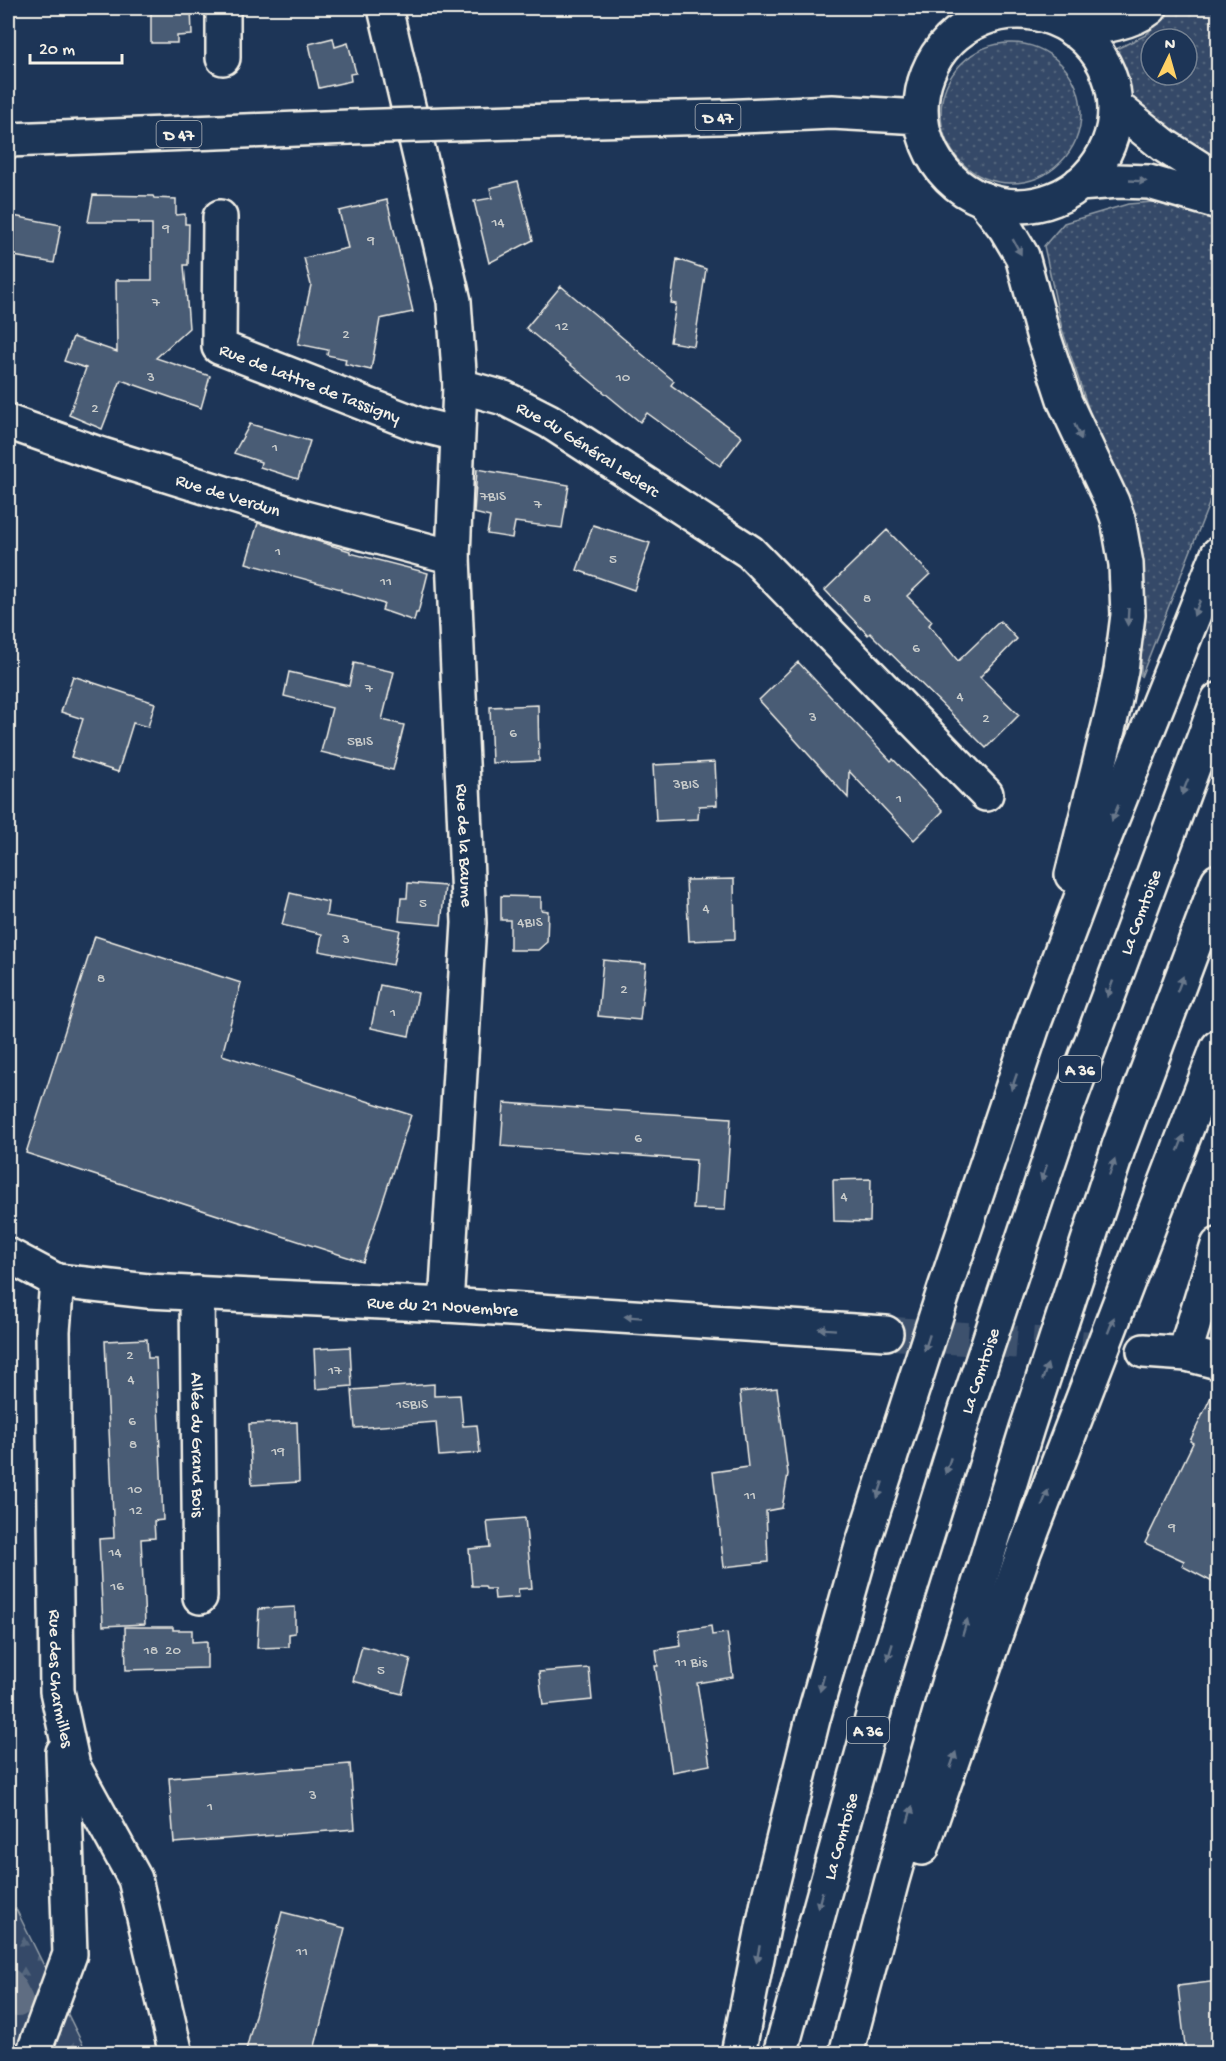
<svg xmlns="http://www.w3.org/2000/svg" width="1226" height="2061" font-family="'Gochi Hand',sans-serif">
	<defs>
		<pattern id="green-dots" width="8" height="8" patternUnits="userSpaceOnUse" patternTransform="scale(1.5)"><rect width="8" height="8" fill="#354a67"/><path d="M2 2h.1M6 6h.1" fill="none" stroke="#53657d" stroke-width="1.8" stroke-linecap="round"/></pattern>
		<pattern id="forest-firs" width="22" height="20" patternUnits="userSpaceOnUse" patternTransform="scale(1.5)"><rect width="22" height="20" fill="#354a67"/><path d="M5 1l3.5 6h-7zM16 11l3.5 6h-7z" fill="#53657d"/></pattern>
	</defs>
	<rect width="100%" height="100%" fill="#1d3557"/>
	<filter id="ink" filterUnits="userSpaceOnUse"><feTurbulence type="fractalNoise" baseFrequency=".0167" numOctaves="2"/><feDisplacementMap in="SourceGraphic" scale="12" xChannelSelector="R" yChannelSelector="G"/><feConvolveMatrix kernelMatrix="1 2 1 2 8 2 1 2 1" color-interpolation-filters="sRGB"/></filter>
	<g filter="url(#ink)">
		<path fill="url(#green-dots)" stroke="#949ea8" stroke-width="1.5" fill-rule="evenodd" d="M1170 8H1218V161L1195 150 1136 110 1114 50 1146 35ZM1151 39H1187V75H1151Z
			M941 113a70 70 0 1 1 140 0a70 70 0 1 1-140 0Z
			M1153 202 1205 216 1218 222V481L1141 677V568L1062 329 1044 246 1064 223 1128 204Z"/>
		<path fill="url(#forest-firs)" stroke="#949ea8" stroke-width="1.5" d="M16 1909 87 2053 8 2054V1911Z"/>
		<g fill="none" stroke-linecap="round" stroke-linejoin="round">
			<path stroke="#5e6d82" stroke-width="32" d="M8 1984 17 2001"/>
		</g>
		<path fill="#485b74" stroke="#f4f1e8" stroke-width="1.5" d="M151 8H191L192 35 177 36V43H151Z
			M333 38 335 47 348 43 356 73 350 74 351 81 319 88 309 44Z
			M518 181 533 240 489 263 474 201 492 198 490 188Z
			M93 195 153 196 154 198 176 199V215L185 214V224H189L188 265H184L189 328 156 358 210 376 201 408 121 380 102 429 69 415 86 368 64 361 73 337 117 352 116 280H152V224H139V222H88Z
			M387 200 413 312 380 319 371 370 345 364 346 359 327 355 328 350 298 344 311 285 304 258 348 248 339 211Z
			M8 215 61 225 54 263 8 255Z
			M677 259 706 269 694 346 670 342 676 304 671 303Z
			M561 286 674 381 671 385 742 437 720 466 647 413 640 422 526 328Z
			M250 424 310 441 298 479 260 467 261 462 234 453Z
			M477 469 569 485 562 528 515 522 512 538 487 534 490 517 474 513Z
			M258 523 350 551V553L428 573 418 613H416L414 621 382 610 384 604 341 591V589L246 563Z
			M593 525 650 543 634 590 577 570Z
			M887 530 930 574 907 596 932 621 929 625 958 661 1000 621 1017 639 980 677 1019 715 986 748 870 633 868 635 825 590Z
			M798 662 891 761 893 759 943 811 914 840 849 771 848 798 759 700Z
			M354 663 394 672 382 720 404 725 393 770 321 752 332 708 284 696 289 672 349 686Z
			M73 676 155 703 148 727 133 723 118 772 71 757 83 719 61 712Z
			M538 705 539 761 492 763 490 707Z
			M715 762 717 805 699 806 698 819 656 821 653 765Z
			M734 879 735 939 689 941 686 880Z
			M408 883 445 886 441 925 399 921 401 898H407Z
			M290 893 328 902 326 916 400 930 393 965 319 951 322 934 282 925Z
			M501 896 541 897V910L548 911 547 942 538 950H510V920H501Z
			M95 936 241 983 222 1055 411 1115 363 1262 26 1153Z
			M603 960 646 964 640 1020 598 1016Z
			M380 985 418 993 409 1036 371 1028Z
			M504 1103 731 1118 725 1210 693 1209 696 1160 501 1146Z
			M871 1179 870 1222 834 1221 833 1180Z
			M147 1339 148 1358H156L163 1520 154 1521 155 1538 141 1539 145 1624 103 1626 99 1539 114 1538 105 1341Z
			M350 1347 352 1386 316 1389 314 1349Z
			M1218 1382V1585L1182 1566 1184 1561 1145 1543 1193 1443 1190 1441Z
			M434 1384V1396L460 1395 463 1426 477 1425 480 1453 439 1456 436 1422 355 1428 352 1390Z
			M777 1388 788 1474 782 1508 766 1511 768 1562 724 1567 713 1472 748 1467 740 1392Z
			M297 1422 299 1482 252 1485 249 1424Z
			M525 1518 532 1588 518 1589 519 1597 495 1599 494 1589H486L485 1586H472L469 1549 490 1547 487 1521Z
			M295 1607V1633L289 1634V1647L257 1648 259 1609Z
			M711 1626 712 1635 727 1633 733 1677 697 1683 710 1765 672 1772 655 1666H658L656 1650 681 1646 679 1631Z
			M125 1627H173V1630H192V1642L207 1641V1668L126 1670Z
			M362 1646 411 1659 402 1694 353 1681Z
			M589 1668 592 1700 543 1705 539 1672Z
			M350 1764 355 1829 174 1843 169 1778Z
			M282 1912 345 1928 327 1999 313 2054H245Z
			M1218 1981V2054H1186L1178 1986Z"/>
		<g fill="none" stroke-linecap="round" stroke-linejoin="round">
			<path stroke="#3d516d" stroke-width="33" stroke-dasharray="33 16" stroke-linecap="butt" d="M886 1333 1144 1351"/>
			<g stroke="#f4f1e8" stroke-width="38">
				<g id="minor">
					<path id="s1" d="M385 8 454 301 460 386 453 557 469 923 446 1305"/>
					<path d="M223 58V8"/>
					<path id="s2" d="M220 217 219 347 417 424 457 434"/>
					<path id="s3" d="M460 386 504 398 549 421 750 552 986 794"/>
					<path id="s4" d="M8 422 96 453 301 517 453 557"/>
					<path id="s5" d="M8 1255 57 1281 148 1291 446 1305 886 1333"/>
					<path id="s6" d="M57 1281 53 1331 57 1691 73 1766 135 1879 176 2054"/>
					<path id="s7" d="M197 1293 200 1597"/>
					<path d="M1144 1351 1187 1354 1218 1362"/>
					<path d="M1187 1354 1189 1339 1218 1245"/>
					<path d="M33 2054 70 1954 63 1752"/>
				</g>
			</g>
			<g stroke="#f4f1e8" stroke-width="38">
				<path id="major" d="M921 109a97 97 0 1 1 194 0a97 97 0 1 1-194 0Z
					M1115 106 1165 146 1218 180
					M515 122 719 117 832 112 921 117
					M8 140 350 127
					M1079 184 1118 181 1149 182 1218 202"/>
			</g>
			<g stroke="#f4f1e8" stroke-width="38">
				<g id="highway">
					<path d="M1073 30C1098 27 1130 24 1150 8"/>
					<path d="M983 199 1006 229 1022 256 1044 338 1065 402 1112 502 1118 519 1126 564 1128 615 1121 670 1113 709 1072 875"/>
					<path d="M922 1848 1024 1552 1218 1047"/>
					<path d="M738 2054 769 1897 813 1719 862 1546 944 1291 1033 1026 1092 869 1218 554"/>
					<path id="s8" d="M780 2054 887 1664 966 1410 1065 1113 1218 700"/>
					<path d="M846 2054 892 1880 947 1687 1027 1428 1119 1146 1218 881"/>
				</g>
			</g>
			<use href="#minor" stroke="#1d3557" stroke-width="33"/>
			<use href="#major" stroke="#1d3557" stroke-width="33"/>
			<use href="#highway" stroke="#1d3557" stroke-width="33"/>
			<g stroke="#f4f1e8" stroke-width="38" stroke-linecap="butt">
				<path id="major-bridge" d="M350 127 515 122"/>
			</g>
			<use href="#major-bridge" stroke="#1d3557" stroke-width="33"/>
		</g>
		<defs><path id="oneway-solid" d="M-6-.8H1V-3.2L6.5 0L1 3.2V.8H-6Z" transform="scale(1.5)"/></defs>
		<g fill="#68778a">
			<use href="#oneway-solid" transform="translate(1138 181) rotate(3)"/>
			<use href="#oneway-solid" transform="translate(1017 247) rotate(61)"/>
			<use href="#oneway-solid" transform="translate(1078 432) rotate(66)"/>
			<use href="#oneway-solid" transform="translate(1197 608) rotate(112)"/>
			<use href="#oneway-solid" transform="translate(1128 617) rotate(93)"/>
			<use href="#oneway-solid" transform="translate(1185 787) rotate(111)"/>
			<use href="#oneway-solid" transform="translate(1115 813) rotate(112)"/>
			<use href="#oneway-solid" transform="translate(1180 984) rotate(-69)"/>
			<use href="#oneway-solid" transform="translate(1110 989) rotate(110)"/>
			<use href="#oneway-solid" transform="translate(1014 1082) rotate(109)"/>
			<use href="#oneway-solid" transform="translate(1181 1143) rotate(-69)"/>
			<use href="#oneway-solid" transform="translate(1112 1167) rotate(-72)"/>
			<use href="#oneway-solid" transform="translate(1044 1173) rotate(109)"/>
			<use href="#oneway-solid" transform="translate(633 1317) rotate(-176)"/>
			<use href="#oneway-solid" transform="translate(1111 1325) rotate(-69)"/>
			<use href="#oneway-solid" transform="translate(827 1329) rotate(-176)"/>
			<use href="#oneway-solid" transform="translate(927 1343) rotate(108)"/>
			<use href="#oneway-solid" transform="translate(1045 1372) rotate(-72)"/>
			<use href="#oneway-solid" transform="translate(948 1466) rotate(108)"/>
			<use href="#oneway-solid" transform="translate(880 1490) rotate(108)"/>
			<use href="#oneway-solid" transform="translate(1045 1498) rotate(-69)"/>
			<use href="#oneway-solid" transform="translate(965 1627) rotate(-73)"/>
			<use href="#oneway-solid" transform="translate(890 1652) rotate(107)"/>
			<use href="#oneway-solid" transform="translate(822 1683) rotate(105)"/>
			<use href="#oneway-solid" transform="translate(953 1760) rotate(-71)"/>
			<use href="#oneway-solid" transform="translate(910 1814) rotate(-74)"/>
			<use href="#oneway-solid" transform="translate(820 1900) rotate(105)"/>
			<use href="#oneway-solid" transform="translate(758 1954) rotate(101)"/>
		</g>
	</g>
	<g text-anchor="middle" stroke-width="5" stroke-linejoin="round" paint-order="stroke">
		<g font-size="15" fill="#c9cccb">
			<text x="498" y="226">14</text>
			<text x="166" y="232">9</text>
			<text x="371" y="244">9</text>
			<text x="156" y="306">7</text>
			<text x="562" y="330">12</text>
			<text x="346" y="338">2</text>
			<text x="151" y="381">3</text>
			<text x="623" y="381">10</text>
			<text x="95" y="412">2</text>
			<text x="275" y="451">1</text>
			<text x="493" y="500">7BIS</text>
			<text x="538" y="508">7</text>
			<text x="278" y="555">1</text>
			<text x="613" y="563">5</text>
			<text x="386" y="585">11</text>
			<text x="867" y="602">8</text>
			<text x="916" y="652">6</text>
			<text x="369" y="692">7</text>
			<text x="960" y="700">4</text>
			<text x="813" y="721">3</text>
			<text x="986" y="722">2</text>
			<text x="513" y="737">6</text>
			<text x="360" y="745">5BIS</text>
			<text x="686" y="788">3BIS</text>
			<text x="899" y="802">1</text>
			<text x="423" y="907">5</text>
			<text x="706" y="912">4</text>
			<text x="530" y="926">4BIS</text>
			<text x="346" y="943">3</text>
			<text x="101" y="982">8</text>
			<text x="624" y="993">2</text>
			<text x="393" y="1016">1</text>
			<text x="638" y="1142">6</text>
			<text x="844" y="1200">4</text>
			<text x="130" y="1359">2</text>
			<text x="335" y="1374">17</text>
			<text x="131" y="1383">4</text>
			<text x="412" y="1408">15BIS</text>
			<text x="132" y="1425">6</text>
			<text x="133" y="1448">8</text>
			<text x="278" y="1455">19</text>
			<text x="135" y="1493">10</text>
			<text x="750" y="1499">11</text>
			<text x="136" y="1514">12</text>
			<text x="1172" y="1531">9</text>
			<text x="115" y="1556">14</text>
			<text x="117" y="1590">16</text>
			<text x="151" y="1654">18</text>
			<text x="173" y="1654">20</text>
			<text x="691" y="1666">11 Bis</text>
			<text x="381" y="1674">5</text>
			<text x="313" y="1799">3</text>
			<text x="210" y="1810">1</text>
			<text x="302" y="1955">11</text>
		</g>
		<g fill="#1d3557" stroke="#b4b9bc" stroke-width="1.5">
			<rect x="695.5" y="104" width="45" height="26" rx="4.5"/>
			<rect x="156.5" y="121" width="45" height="26" rx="4.5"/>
			<rect x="1059" y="1056" width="42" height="26" rx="4.5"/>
			<rect x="847" y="1717" width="42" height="26" rx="4.5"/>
		</g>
		<g font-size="16" font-weight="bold" fill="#f4f1e8">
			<text x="718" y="123">D 47</text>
			<text x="179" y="140">D 47</text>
			<text x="1080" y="1075">A 36</text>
			<text x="868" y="1736">A 36</text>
		</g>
		<g font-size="18" fill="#f4f1e8" stroke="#1d3557">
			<text dy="6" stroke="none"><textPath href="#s2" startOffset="228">Rue de Lattre de Tassigny</textPath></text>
			<text dy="6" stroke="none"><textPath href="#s3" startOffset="144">Rue du Général Leclerc</textPath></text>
			<text dy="6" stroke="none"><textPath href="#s4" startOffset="232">Rue de Verdun</textPath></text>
			<text dy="6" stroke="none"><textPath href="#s1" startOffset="846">Rue de la Baume</textPath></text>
			<text dy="6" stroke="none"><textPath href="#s8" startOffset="1198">La Comtoise</textPath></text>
			<text dy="6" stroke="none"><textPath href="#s5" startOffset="442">Rue du 21 Novembre</textPath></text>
			<text dy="6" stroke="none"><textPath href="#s8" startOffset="712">La Comtoise</textPath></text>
			<text dy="6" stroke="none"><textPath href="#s7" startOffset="152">Allée du Grand Bois</textPath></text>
			<text dy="6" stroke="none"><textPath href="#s6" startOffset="398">Rue des Charmilles</textPath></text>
			<text dy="6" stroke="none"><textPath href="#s8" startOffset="226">La Comtoise</textPath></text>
		</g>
	</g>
	<rect width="1226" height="2061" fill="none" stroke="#1d3557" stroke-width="30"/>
	<rect x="15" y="15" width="1196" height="2031" fill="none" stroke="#f4f1e8" stroke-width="2" filter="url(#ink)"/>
	<g transform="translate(1169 57) rotate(5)"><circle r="28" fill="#1d3557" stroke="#738091" stroke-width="1.5"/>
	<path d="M0-4.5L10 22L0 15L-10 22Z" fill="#ffd166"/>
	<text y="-9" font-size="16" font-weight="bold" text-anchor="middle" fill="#f4f1e8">N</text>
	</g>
	<path d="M30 54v9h92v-9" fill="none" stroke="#f4f1e8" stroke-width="3"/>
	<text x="39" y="54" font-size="18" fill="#f4f1e8" stroke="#1d3557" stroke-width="4.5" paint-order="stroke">20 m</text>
</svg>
